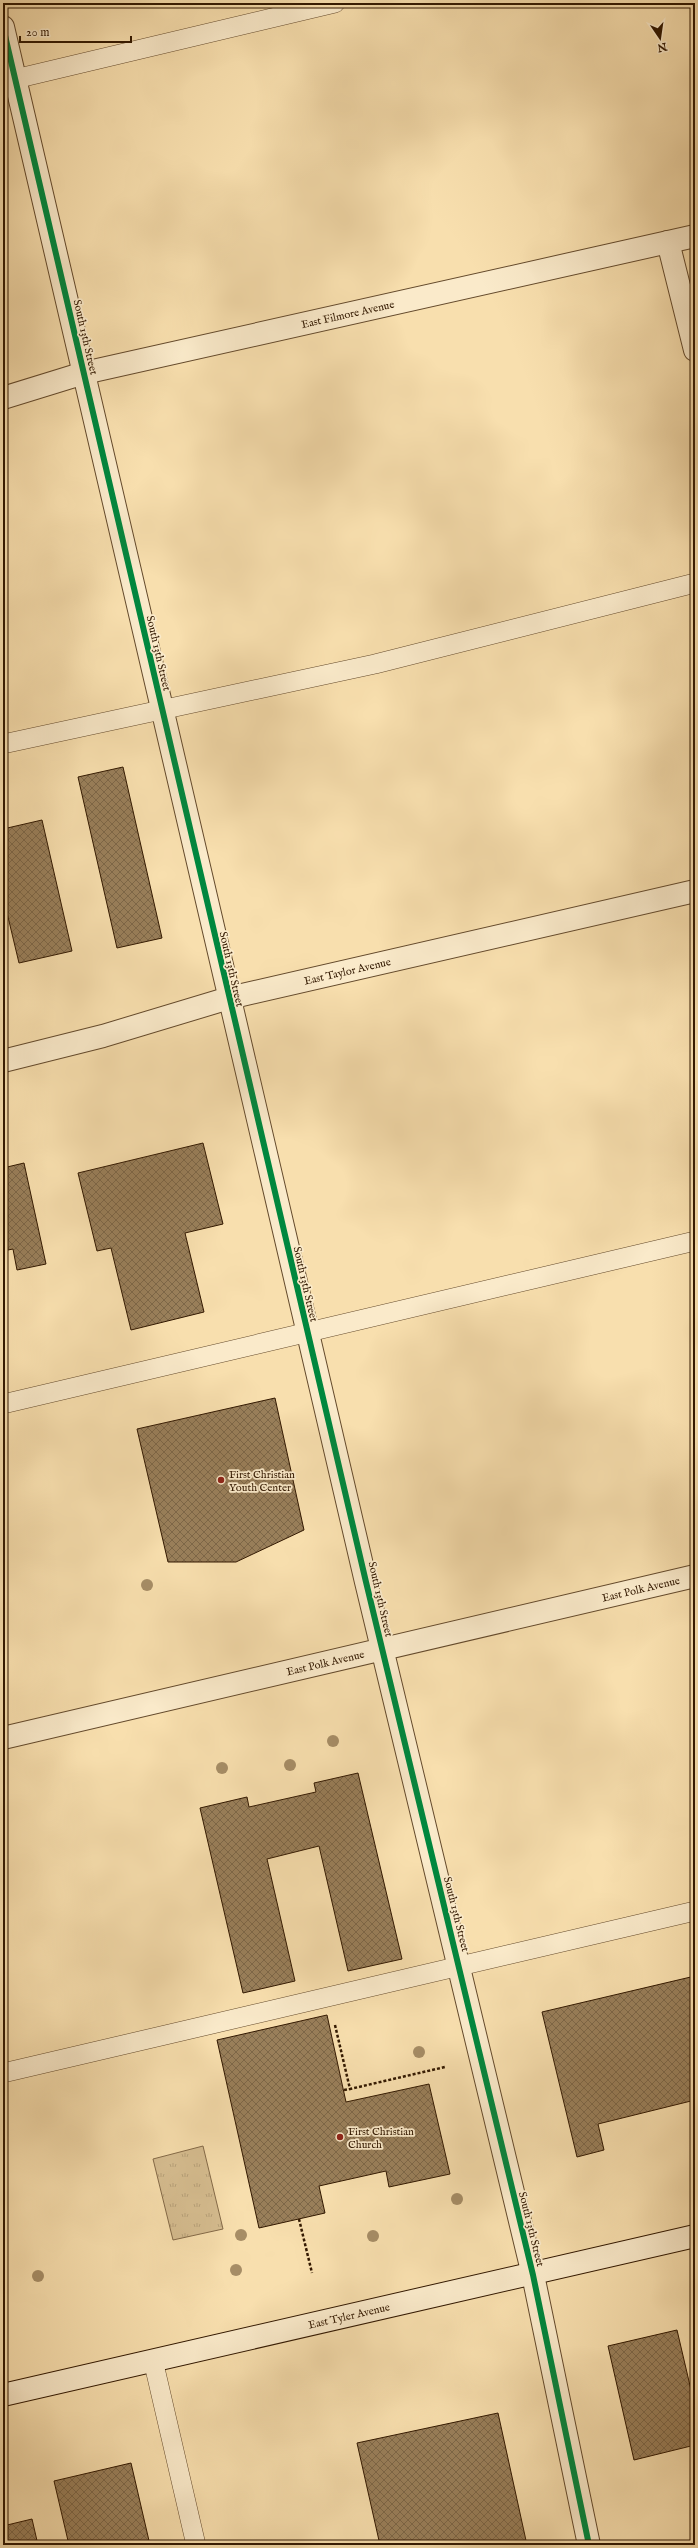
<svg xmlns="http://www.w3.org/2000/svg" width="698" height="2548" font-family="'IM FELL English',serif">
	<defs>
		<pattern id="park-tufts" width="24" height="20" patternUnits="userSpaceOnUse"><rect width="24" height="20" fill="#d6bd90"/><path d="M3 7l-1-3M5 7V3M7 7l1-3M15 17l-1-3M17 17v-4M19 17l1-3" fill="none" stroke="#b8a27a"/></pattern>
		<pattern id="building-cross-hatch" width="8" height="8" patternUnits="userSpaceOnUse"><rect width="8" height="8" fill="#997f5a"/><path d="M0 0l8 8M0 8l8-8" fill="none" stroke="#7d6748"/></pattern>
	</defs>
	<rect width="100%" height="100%" fill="#f8dfae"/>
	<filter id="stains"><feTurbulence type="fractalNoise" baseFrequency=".005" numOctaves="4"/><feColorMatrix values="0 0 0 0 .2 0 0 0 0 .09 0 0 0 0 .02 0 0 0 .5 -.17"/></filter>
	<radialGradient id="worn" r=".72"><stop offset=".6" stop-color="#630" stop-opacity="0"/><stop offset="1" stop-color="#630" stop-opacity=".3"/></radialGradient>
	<path fill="url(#park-tufts)" stroke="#846a48" d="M203 2146 223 2229 173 2240 153 2159Z"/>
	<path fill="url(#building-cross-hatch)" stroke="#321800" d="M123 767 162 938 117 948 78 777Z
		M42 820 72 951 19 963 3 896V829Z
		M203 1143 223 1224 185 1233 204 1312 131 1330 111 1248 97 1251 78 1173Z
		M24 1163 46 1264 17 1270 13 1249 3 1251V1168Z
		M275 1398 304 1530 236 1562H168L137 1429Z
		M358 1773 402 1959 348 1971 319 1846 267 1859 295 1981 243 1993 200 1808 247 1797 249 1807 316 1792 314 1783Z
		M695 1976V2118L691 2101 598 2124 604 2150 577 2157 542 2012Z
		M327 2015 346 2102 429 2084 450 2174 389 2187 386 2171 319 2186 325 2213 259 2228 217 2040Z
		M677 2330 695 2407V2445L634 2460 608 2346Z
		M498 2413 527 2545H380L357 2443Z
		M131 2463 150 2545H69L54 2481Z
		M32 2519 38 2545H3V2526Z"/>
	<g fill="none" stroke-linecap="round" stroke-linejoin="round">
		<g stroke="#644a2c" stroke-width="20">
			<path id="service" d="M15 79 335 3
				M3 744 375 664 695 583
				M3 1404 695 1241
				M3 2073 695 1911
				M153 2360 196 2545"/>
		</g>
		<g stroke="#644a2c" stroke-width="24">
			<g id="minor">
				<path d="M3 27 366 1582 533 2275"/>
				<path d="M668 242 695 350"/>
				<path id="s1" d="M3 398 84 373 695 236"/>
				<path id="s2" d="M3 1061 103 1036 229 998 695 891"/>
				<path id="s3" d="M3 1738 695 1576"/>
			</g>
		</g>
		<g stroke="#644a2c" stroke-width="24">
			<path id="tertiary" d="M533 2275 589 2545"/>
		</g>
		<g stroke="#321800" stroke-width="24">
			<g id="secondary">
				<path id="s4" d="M3 2395 695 2236"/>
			</g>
		</g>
		<path stroke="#321800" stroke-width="2.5" stroke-dasharray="3 2" stroke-linecap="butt" d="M335 2025 350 2089 445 2067
			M344 2090 350 2089
			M299 2219 312 2273"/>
		<use href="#service" stroke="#faeaca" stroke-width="19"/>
		<use href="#minor" stroke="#faeaca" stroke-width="22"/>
		<use href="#tertiary" stroke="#faeaca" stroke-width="22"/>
		<use href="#secondary" stroke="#faeaca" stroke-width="22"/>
		<g stroke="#faeaca" stroke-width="8">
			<path id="cycleway" d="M3 27 366 1582 533 2275 589 2545"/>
		</g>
		<use href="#cycleway" stroke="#00873e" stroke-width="6"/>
	</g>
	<g fill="#a68d66">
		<circle cx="147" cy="1585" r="6"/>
		<circle cx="333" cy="1741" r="6"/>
		<circle cx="290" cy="1765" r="6"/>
		<circle cx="222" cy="1768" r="6"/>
		<circle cx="419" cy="2052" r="6"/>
		<circle cx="457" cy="2199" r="6"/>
		<circle cx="241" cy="2235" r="6"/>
		<circle cx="373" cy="2236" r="6"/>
		<circle cx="236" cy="2270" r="6"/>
		<circle cx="38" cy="2276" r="6"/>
	</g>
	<g fill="#8f2418" stroke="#faeaca" stroke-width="1.5">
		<circle cx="221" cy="1480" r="4"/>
		<circle cx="340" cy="2137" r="4"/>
	</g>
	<g text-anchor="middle" stroke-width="3.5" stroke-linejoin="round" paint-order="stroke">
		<g font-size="11" fill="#321800" stroke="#faeaca">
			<text dy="4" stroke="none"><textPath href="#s1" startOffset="355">East Filmore Avenue</textPath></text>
			<text transform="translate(86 337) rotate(77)" y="4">South 13th Street</text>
			<text transform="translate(159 653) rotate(77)" y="4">South 13th Street</text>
			<text transform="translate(232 969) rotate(77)" y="4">South 13th Street</text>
			<text dy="4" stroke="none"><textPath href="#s2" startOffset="356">East Taylor Avenue</textPath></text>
			<text transform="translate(306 1284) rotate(77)" y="4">South 13th Street</text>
			<text dy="4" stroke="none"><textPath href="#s3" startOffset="655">East Polk Avenue</textPath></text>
			<text transform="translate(381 1599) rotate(77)" y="4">South 13th Street</text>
			<text dy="4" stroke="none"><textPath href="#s3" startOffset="331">East Polk Avenue</textPath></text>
			<text transform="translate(457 1914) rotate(76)" y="4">South 13th Street</text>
			<text transform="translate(532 2229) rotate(76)" y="4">South 13th Street</text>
			<text dy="4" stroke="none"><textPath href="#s4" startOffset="355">East Tyler Avenue</textPath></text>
		</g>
		<g font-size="11" fill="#321800" stroke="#faeaca" text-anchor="start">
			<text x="229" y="1478">First Christian<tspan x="229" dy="13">Youth Center</tspan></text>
			<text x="348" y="2135">First Christian<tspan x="348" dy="13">Church</tspan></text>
		</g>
	</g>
	<rect width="698" height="2548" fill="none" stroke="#f8dfae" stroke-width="16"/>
	<rect x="4" y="4" width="690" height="2540" fill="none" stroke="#321800" stroke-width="2"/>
	<rect x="8" y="8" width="682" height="2532" fill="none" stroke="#321800"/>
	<g transform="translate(660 38) rotate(167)" stroke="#faeaca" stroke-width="3" paint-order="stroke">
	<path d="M0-3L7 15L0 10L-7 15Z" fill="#321800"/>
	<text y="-6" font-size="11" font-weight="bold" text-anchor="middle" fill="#321800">N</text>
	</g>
	<path d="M20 36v6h111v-6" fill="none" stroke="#321800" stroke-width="2"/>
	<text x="26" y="36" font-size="12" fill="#321800" stroke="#faeaca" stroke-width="3" paint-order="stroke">20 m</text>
	<rect width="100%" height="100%" filter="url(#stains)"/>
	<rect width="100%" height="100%" fill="url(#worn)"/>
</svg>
